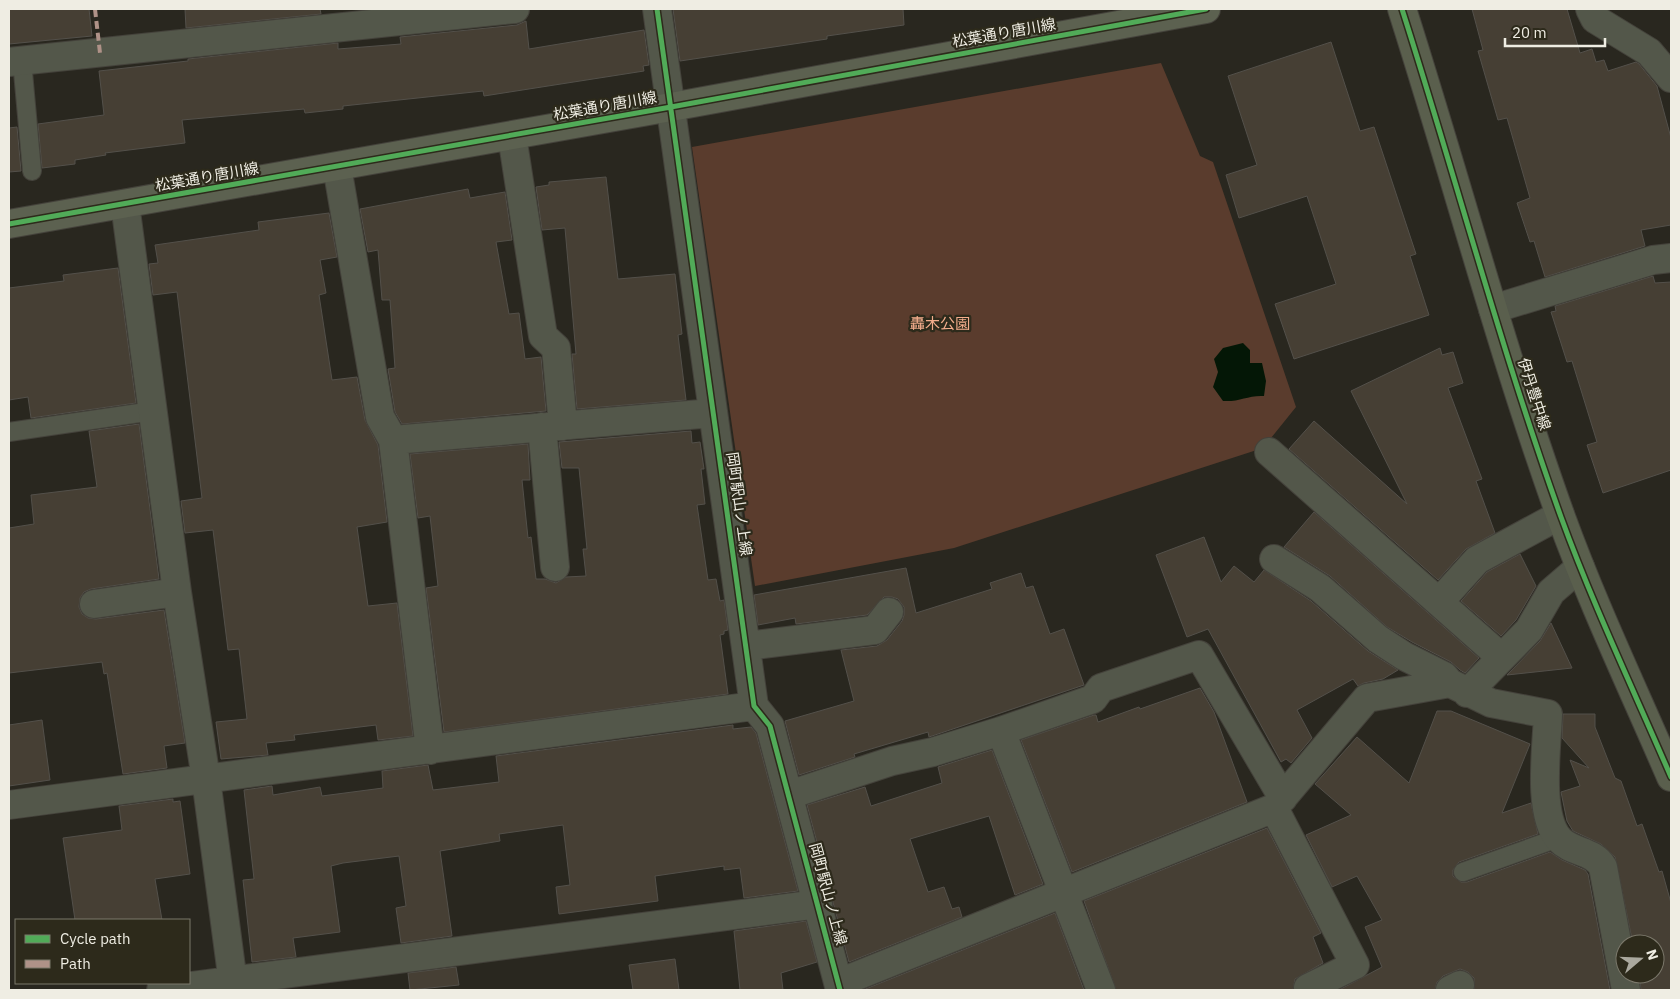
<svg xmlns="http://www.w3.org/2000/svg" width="1680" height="999" font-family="'IBM Plex Sans','Noto Sans JP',sans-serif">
	<rect width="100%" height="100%" fill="#29271f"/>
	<path fill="#5a3c2d" d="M1161 63 1200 156 1213 162 1296 407 1263 448 954 548 755 586 692 147Z"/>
	<path fill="#041706" d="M1243 343 1250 350V363H1262L1266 381 1264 396C1248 395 1240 402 1223 401L1213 387 1218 372 1214 359 1223 348Z"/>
	<path fill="#463f34" stroke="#53504a" d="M9 9H89L92 36 9 44Z
		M185 9H320L321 14 186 28Z
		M673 9H903L904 25 827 36V39L680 61Z
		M1472 9H1567L1580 53 1592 49 1596 62 1604 60 1608 71 1636 62 1639 64 1657 86 1671 138V225L1641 230 1645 246 1545 277 1534 241 1530 242 1517 203 1530 198 1507 118 1498 120 1478 51 1483 50Z
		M526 21 529 49 644 30 649 65 643 66 644 71 484 96 483 91 343 106V109L305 113 304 109 182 120 185 143 105 153 106 155 75 160V164L42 168 38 124 104 115 99 71 188 61V59L338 43V49L401 44 400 37 517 25Z
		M1331 42 1360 131 1374 127 1416 254 1410 256 1429 315 1294 359 1275 304 1336 284 1307 196 1239 218 1226 175 1257 165 1228 76Z
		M17 127 21 171 9 172V128Z
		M606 177 618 279 675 274 682 334 678 335 686 400 577 409 572 354H576L565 228 542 230 536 187 549 185V182Z
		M468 189 470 198 505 192 512 240 496 242 509 314 519 313 525 359 541 357 546 411 402 424 395 412 388 369 395 368 390 300H382L378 250 368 252 360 209Z
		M329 213 337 257 320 260 326 293 319 295 332 380 357 377 365 420 378 445 387 522 357 527 368 606 397 603 413 736 378 740 376 725 294 735 295 740 266 743 268 755 221 759 216 722 247 719 239 649 228 650 213 530 185 533 181 501 202 498 177 292 153 295 149 264 158 263 155 245 259 230 258 222Z
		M118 268 136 403 31 418 28 397 9 400V288L64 281 63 275Z
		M1653 276 1655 283 1671 282V470L1603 493 1587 445 1597 442 1572 361 1567 362 1551 312 1556 311 1555 306Z
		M1440 348 1442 355 1453 352 1463 383 1448 388 1482 479 1476 481 1495 533 1466 549 1438 580 1289 449 1314 421 1407 504 1351 391Z
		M139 424 159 579 91 589 84 592 80 598 79 607 82 614 88 618 96 619 164 610 185 743 164 746 167 768 123 774 107 673 104 674 102 662 9 673V528L34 524 31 495 97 487 89 431Z
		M691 431 692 443 700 442 704 469H701L705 504 697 505 708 580 716 579 720 601 724 600 728 630 724 631V634L720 635 728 694 444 732 426 588 438 586 430 516 418 518 410 454 528 444 530 480H522L528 538 531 537 536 579H545L556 583 566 577 586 576 583 549H587L579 468H562L559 442Z
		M1314 512 1479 658 1465 673 1460 670 1451 662 1412 642 1387 627 1330 576 1284 547Z
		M1204 537 1221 582 1234 566 1254 582 1264 570 1311 601 1368 651 1398 670 1383 679 1364 683 1358 686 1353 679 1297 710 1312 738 1291 763 1286 759 1281 762 1208 629 1187 637 1156 555Z
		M1520 554 1536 586 1516 620 1501 636 1461 601 1487 572Z
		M906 568 916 613 992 589 990 583 1021 573 1026 588 1033 586 1050 634 1064 629 1084 685 929 737 928 732 854 754 855 757 799 775 785 721 854 701 841 650 877 646 887 640 902 621 904 615V607L898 599 892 597H884L867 615 796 624 795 618 758 625 754 595Z
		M1551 623 1572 668 1507 675 1540 641Z
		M1200 688 1214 712 1247 802 1072 872 1021 740 1094 715H1096L1098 722 1139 707 1140 709Z
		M1437 711H1451L1530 744 1502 813 1531 803 1538 834 1459 862 1453 870V876L1461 882H1467L1550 852 1562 860 1585 870 1588 874 1610 990H1474V978L1468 972 1460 969 1443 976 1437 982 1435 990H1339L1382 967 1365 927 1382 920 1357 876 1332 887 1306 835 1351 815 1315 784 1357 737 1409 783Z
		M1563 714H1595V727L1615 778 1621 781 1637 826 1642 824 1659 872 1662 871 1671 903V990H1641L1639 974H1655V944H1633L1615 857 1601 844 1573 831 1567 821 1561 792 1580 786 1570 760 1589 768 1562 738Z
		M42 720 50 780 9 786V725Z
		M733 725V729L751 727 756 733 798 891 744 898 740 868 724 870V866L655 876 658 901 559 914 556 887 570 885 563 825 499 834 500 841 440 851 452 936 401 943 396 908 406 906 399 856 343 863 331 866 340 932 293 938 296 957 252 962 243 880 254 879 244 790 272 786 273 795 320 787 322 796 383 788 382 771 428 765 433 790 499 782 496 756Z
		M992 750 1043 884 1015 895 989 816 910 839 928 892 944 887 952 909 959 907 962 917 849 962 807 805 865 787 871 806 942 783 938 767Z
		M173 799V802L180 801 190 874 155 879 162 920H75L63 838 122 830 119 806Z
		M1267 828 1321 933 1313 937 1323 963 1295 979 1293 990H1116L1084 901Z
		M1055 913 1084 990H863Z
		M806 921 817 962 781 973 783 990H740L734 931Z
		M675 959 679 990H633L629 965Z
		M456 967 459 985 410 990 408 973Z"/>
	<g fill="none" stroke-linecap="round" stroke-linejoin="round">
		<g stroke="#44423b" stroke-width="20">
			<path id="lane" d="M22 61 32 171
				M9 432 153 411
				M1463 872 1558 838"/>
		</g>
		<g stroke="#44423b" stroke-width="30">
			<path id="street" d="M657 9 754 706 770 726 840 990
				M1590 9 1595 19 1649 52 1671 78
				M9 62 515 9
				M512 136 543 336 556 348 563 426
				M337 167 380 417 393 440 430 750
				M125 204 177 592 206 779 234 990
				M1493 309 1653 260 1671 258
				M542 427 555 567
				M393 440 713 413
				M1269 452 1501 657
				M1274 559 1320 588 1378 639 1404 656 1444 676 1450 683
				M1440 601 1477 560 1560 515
				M94 604 177 592
				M747 646 875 630 889 612
				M1467 693 1529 630 1551 592 1580 567
				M1001 731 1093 699 1101 688 1199 655 1283 798
				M789 795 892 761 933 752 1001 731 1101 990
				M9 805 754 706
				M1274 808 1367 698 1450 683 1491 703 1548 714C1547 746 1537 814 1559 839 1572 853 1593 850 1603 867L1626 990
				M839 983 1274 808 1355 965 1308 988
				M161 990 818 904
				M1450 990 1460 985"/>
		</g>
		<g stroke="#44423b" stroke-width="30">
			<path id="secondary" d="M9 224 671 107 1206 9"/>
		</g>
		<g stroke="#44423b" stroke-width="30">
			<path id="primary" d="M1402 9C1456 178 1501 350 1561 517 1593 605 1634 691 1671 777"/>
		</g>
		<use href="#lane" stroke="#53574a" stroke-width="18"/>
		<use href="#street" stroke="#53574a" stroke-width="28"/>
		<use href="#secondary" stroke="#5c6150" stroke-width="28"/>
		<use href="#primary" stroke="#5a5f4d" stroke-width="28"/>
		<path stroke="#af9288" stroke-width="4" stroke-dasharray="8 4" stroke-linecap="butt" d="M95 9 100 53"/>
		<g stroke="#2d2a1b" stroke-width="8">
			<path id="cycleway" d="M657 9 754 706 770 726 840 990
				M1402 9C1456 178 1501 350 1561 517 1593 605 1634 691 1671 777
				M9 224 671 107 1206 9"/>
		</g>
		<use href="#cycleway" stroke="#51ab58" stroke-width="5"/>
	</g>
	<g text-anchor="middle" stroke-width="4.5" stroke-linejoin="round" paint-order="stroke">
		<g font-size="15" fill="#efede3" stroke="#2d2a1b">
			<text transform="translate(1004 33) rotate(-10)" y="5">松葉通り唐川線</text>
			<text transform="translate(605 106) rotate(-10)" y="5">松葉通り唐川線</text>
			<text transform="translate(207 177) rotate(-10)" y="5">松葉通り唐川線</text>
			<text transform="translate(1534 394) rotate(72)" y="5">伊丹豊中線</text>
			<text transform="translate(739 504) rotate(82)" y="5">岡町駅山ノ上線</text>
			<text transform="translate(828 894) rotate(75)" y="5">岡町駅山ノ上線</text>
		</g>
		<g font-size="15" fill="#f3ad8c" stroke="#2d2a1b">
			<text x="940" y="329">轟木公園</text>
		</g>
	</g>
	<rect width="1680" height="999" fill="none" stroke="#efede3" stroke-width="20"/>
	<rect x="15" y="919" width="175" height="65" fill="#2d2a1b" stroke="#7b786b"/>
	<rect x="25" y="935" width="25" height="8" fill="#51ab58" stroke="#7b786b"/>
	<text x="60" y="944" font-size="15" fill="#efede3">Cycle path</text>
	<rect x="25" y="960" width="25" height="8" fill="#af9288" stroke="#7b786b"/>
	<text x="60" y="969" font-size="15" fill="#efede3">Path</text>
	<g transform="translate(1640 959) rotate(71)"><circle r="24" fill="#2d2a1b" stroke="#7b786b"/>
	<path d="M0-4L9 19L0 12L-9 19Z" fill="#aaa89e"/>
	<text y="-8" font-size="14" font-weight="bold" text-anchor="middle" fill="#efede3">N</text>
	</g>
	<path d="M1505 38v8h100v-8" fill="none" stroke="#efede3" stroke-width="2.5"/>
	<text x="1512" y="38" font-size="15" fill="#efede3" stroke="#2d2a1b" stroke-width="4" paint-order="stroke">20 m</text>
</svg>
